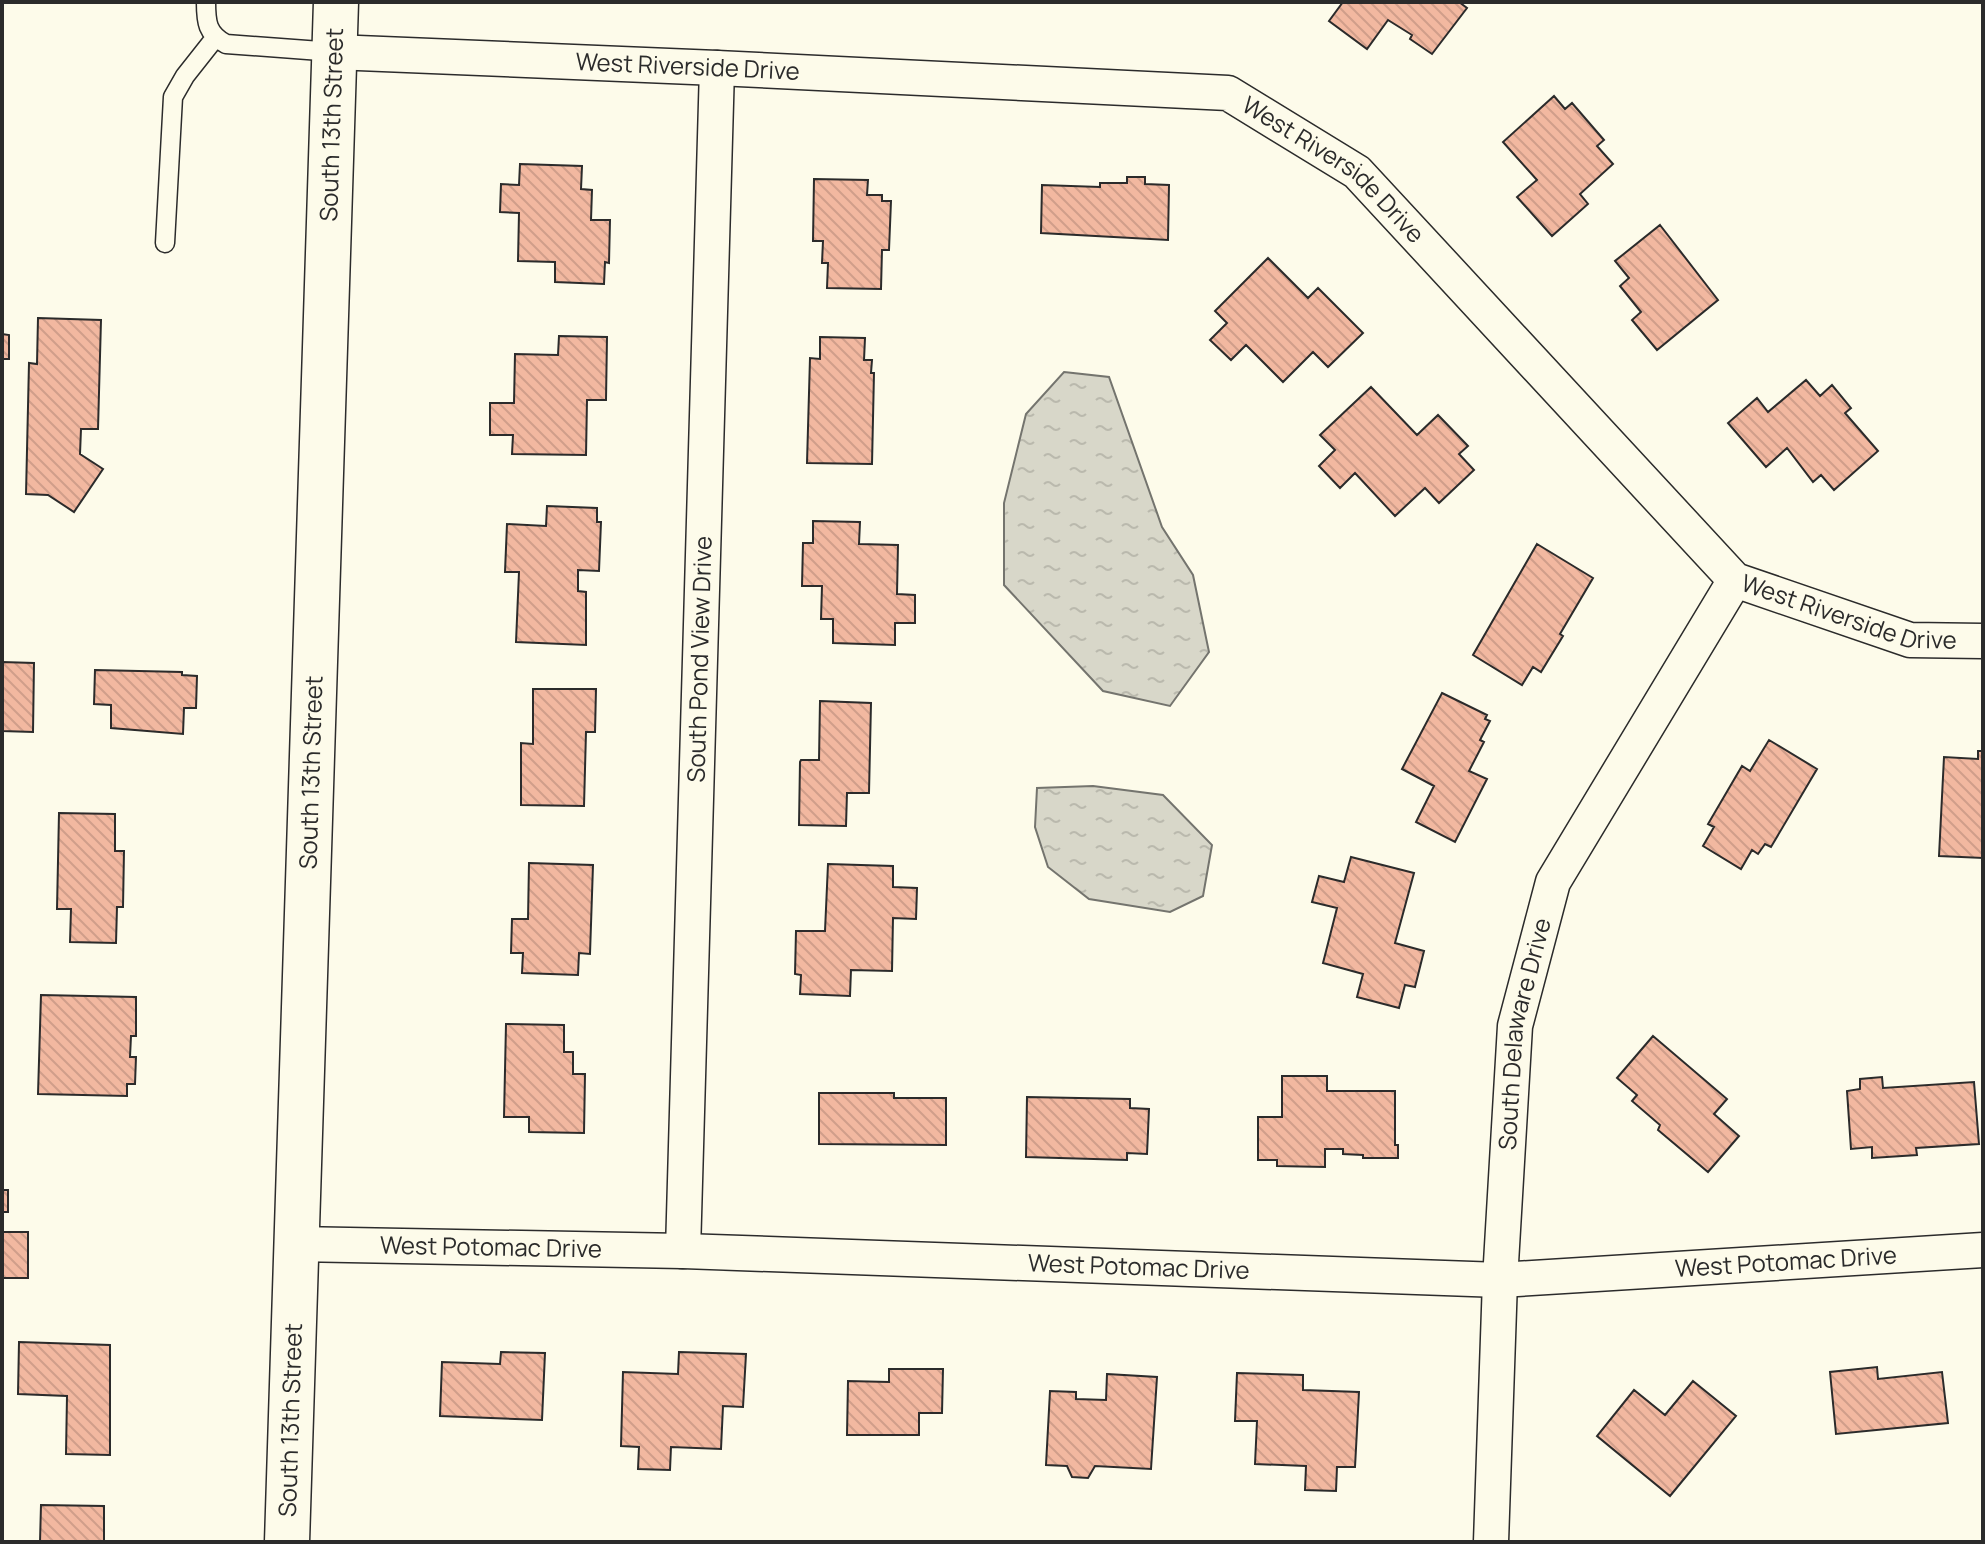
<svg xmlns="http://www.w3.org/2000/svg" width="1985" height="1544" font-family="Manrope,sans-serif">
	<defs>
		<pattern id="water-ripples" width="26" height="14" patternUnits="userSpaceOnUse" patternTransform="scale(2)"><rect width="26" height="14" fill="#d8d7c9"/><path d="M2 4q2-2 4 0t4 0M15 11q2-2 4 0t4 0" fill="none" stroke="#bab9ad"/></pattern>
		<pattern id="building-back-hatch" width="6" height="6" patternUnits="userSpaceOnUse" patternTransform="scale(2)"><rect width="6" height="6" fill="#f2b8a0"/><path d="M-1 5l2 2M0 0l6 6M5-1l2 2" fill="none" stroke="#d09e8a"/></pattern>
	</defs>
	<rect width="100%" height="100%" fill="#fdfbea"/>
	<path fill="url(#water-ripples)" stroke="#74746e" stroke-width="2" d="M1064 372 1109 377 1162 527 1193 575 1209 652 1170 706 1103 691 1004 585V503L1026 414Z
		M1093 786 1163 795 1212 845 1203 896 1170 912 1089 899 1048 867 1035 827 1037 788Z"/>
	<path fill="url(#building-back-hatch)" stroke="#2b2b2b" stroke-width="2" d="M1343 2H1459L1467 8 1432 54 1410 39 1412 35 1388 20 1367 49 1329 21Z
		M1554 96 1565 109 1572 103 1604 140 1597 146 1613 164 1580 194 1588 204 1552 236 1517 197 1537 180 1503 142Z
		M520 164 582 166 581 189 592 190 591 220H610L609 263 605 262 604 284 555 282V262L518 261 519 213 500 212 501 184 519 185Z
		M1127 177H1145V184L1169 185 1168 240 1041 233 1042 185 1100 187V183H1127Z
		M814 179 868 180 867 195H882V201H891L889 250H882L881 289 827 288 828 263H822L823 241H813Z
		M1660 225 1718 300 1657 350 1632 320 1641 312 1620 286 1629 278 1615 261Z
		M1268 258 1308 298 1318 288 1363 333 1328 367 1313 352 1283 382 1246 345 1231 360 1210 340 1227 323 1215 311Z
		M38 318 101 320 98 429H81L80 454 103 469 74 512 48 495 26 494 29 363 37 364Z
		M2 334 9 335V359H2Z
		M559 336 607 337 606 400H587L586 455 512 454 513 435H490V403H514L515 354 558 355Z
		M820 337 865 338 864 360H872L871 373H874L872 464 807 463 810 358 820 359Z
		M1806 380 1820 396 1832 385 1851 408 1845 413 1878 451 1834 490 1821 475 1813 482 1787 448 1766 467 1728 423 1757 398 1768 412Z
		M1371 387 1417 435 1438 415 1468 446 1459 454 1474 470 1439 503 1425 488 1395 516 1355 473 1340 488 1319 466 1335 450 1320 435Z
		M547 506 597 508V522H601L599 571 578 570V591L586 592V645L516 642 519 572H505L507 524 546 526Z
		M813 521 860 522 859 544 898 545 897 594 915 595V623H895V645L833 643V619H821L822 586H802L803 543H813Z
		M1537 544 1593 578 1560 634 1563 636 1541 672 1533 667 1522 685 1473 655Z
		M2 662 34 663 33 732 2 731Z
		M95 670 182 672V675L197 676 196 708H184L183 734 111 728V705L94 704Z
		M533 689H596L595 732H586L584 806 521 805V743L533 744Z
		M1442 693 1487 715 1485 719 1490 721 1480 740 1484 742 1469 771 1487 779 1455 842 1416 822 1434 786 1402 769Z
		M820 701 871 703 869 793H847L846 826 799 825 800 762 801 760H819Z
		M1769 740 1817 769 1771 847 1765 844 1758 854 1752 850 1741 869 1703 846 1714 827 1708 824 1742 766 1750 771Z
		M1978 751H1983V858L1939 856 1944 757 1978 759Z
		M59 813 115 814V851H124L123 907H117L116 943 70 942 71 909H57Z
		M1351 857 1414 873 1395 943 1424 951 1415 987 1405 985 1399 1008 1357 997 1363 974 1323 963 1337 908 1312 902 1319 876 1344 882Z
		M529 863 593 865 590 954 579 953 578 975 522 973 523 953H511L512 919H528Z
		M828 864 893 866V887L917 888 916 919 893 918 892 971 851 970 850 996 800 994 801 975 795 974 796 931H825Z
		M41 995 136 997V1036H131L130 1057H136L135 1084H127V1096L38 1094Z
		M506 1024 564 1025V1052H573V1074H585L584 1133 529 1132V1117H504Z
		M1653 1036 1727 1099 1714 1114 1739 1136 1708 1172 1658 1130 1660 1125 1632 1101 1637 1095 1617 1078Z
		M1282 1076H1327V1091H1395V1145H1398V1158H1363V1155L1343 1154V1149H1325V1167L1277 1166V1160H1258V1117H1282Z
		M1882 1077 1883 1088 1974 1082 1979 1144 1916 1148 1917 1155 1872 1158V1147L1851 1149 1847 1091 1860 1089V1079Z
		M819 1093H894V1098H946V1145L819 1144Z
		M1027 1097 1130 1099V1108L1149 1109 1147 1154 1127 1153V1160L1026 1157Z
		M2 1174 3 1190H8V1212H3V1232H28V1278H2Z
		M19 1342 110 1345V1455L66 1454 67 1396 18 1394Z
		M501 1352 545 1353 542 1420 440 1416 442 1362 500 1364Z
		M679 1352 746 1354 743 1407 723 1406 721 1449 671 1447 670 1470 638 1469 639 1447 621 1446 623 1372 678 1374Z
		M1877 1367 1878 1379 1942 1372 1948 1423 1836 1434 1830 1372Z
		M889 1369H943L942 1413H919V1435H847L848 1381 889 1382Z
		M1237 1373 1303 1375V1390L1359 1392 1355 1467H1337L1336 1491 1305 1490 1306 1466 1255 1464 1257 1421H1235Z
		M1107 1374 1157 1377 1151 1469 1095 1466 1088 1478 1072 1477 1067 1466 1046 1465 1050 1391 1076 1392V1399L1106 1400Z
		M1693 1381 1736 1416 1670 1496 1597 1436 1634 1390 1665 1415Z
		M41 1505 104 1506V1542H40Z"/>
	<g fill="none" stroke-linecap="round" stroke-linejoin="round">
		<g stroke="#2b2b2b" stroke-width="21">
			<path id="lane" d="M206 2C206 22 207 34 226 44L334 52
				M165 243 173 97 185 76 215 38"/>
		</g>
		<g stroke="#2b2b2b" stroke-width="37">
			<g id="street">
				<path id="s1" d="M334 52 717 68 1228 93 1357 172 1735 580 1910 640 1983 641"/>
				<path id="s2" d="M295 1244 683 1251 1500 1280 1983 1250"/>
				<path id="s3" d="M683 1251 717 68"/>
				<path id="s4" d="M1491 1542 1500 1280 1515 1026 1553 882 1735 580"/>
			</g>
		</g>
		<g stroke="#2b2b2b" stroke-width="47">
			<g id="secondary">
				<path id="s5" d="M287 1542 336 2"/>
			</g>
		</g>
		<use href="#lane" stroke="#fdfbea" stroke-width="18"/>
		<use href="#street" stroke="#fdfbea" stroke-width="34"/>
		<use href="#secondary" stroke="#fdfbea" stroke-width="44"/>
	</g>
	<g text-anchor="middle" stroke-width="6" stroke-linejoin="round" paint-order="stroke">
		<g font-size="24" fill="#2b2b2b" stroke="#fdfbea">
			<text dy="8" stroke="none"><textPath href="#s1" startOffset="354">West Riverside Drive</textPath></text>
			<text dy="8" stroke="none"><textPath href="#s5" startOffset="1418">South 13th Street</textPath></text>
			<text dy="8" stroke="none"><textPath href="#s1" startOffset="1026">West Riverside Drive</textPath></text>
			<text dy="8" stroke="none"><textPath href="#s1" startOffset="1722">West Riverside Drive</textPath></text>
			<text dy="8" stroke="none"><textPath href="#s3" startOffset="592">South Pond View Drive</textPath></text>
			<text dy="8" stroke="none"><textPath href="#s5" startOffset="770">South 13th Street</textPath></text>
			<text dy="8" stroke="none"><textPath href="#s4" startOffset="510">South Delaware Drive</textPath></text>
			<text dy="8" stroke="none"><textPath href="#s2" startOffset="196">West Potomac Drive</textPath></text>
			<text dy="8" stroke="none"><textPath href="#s2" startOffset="1492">West Potomac Drive</textPath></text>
			<text dy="8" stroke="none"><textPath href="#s2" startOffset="844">West Potomac Drive</textPath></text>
			<text dy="8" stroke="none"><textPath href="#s5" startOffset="122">South 13th Street</textPath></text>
		</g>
	</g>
	<rect width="1985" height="1544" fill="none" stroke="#2b2b2b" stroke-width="8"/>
</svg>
